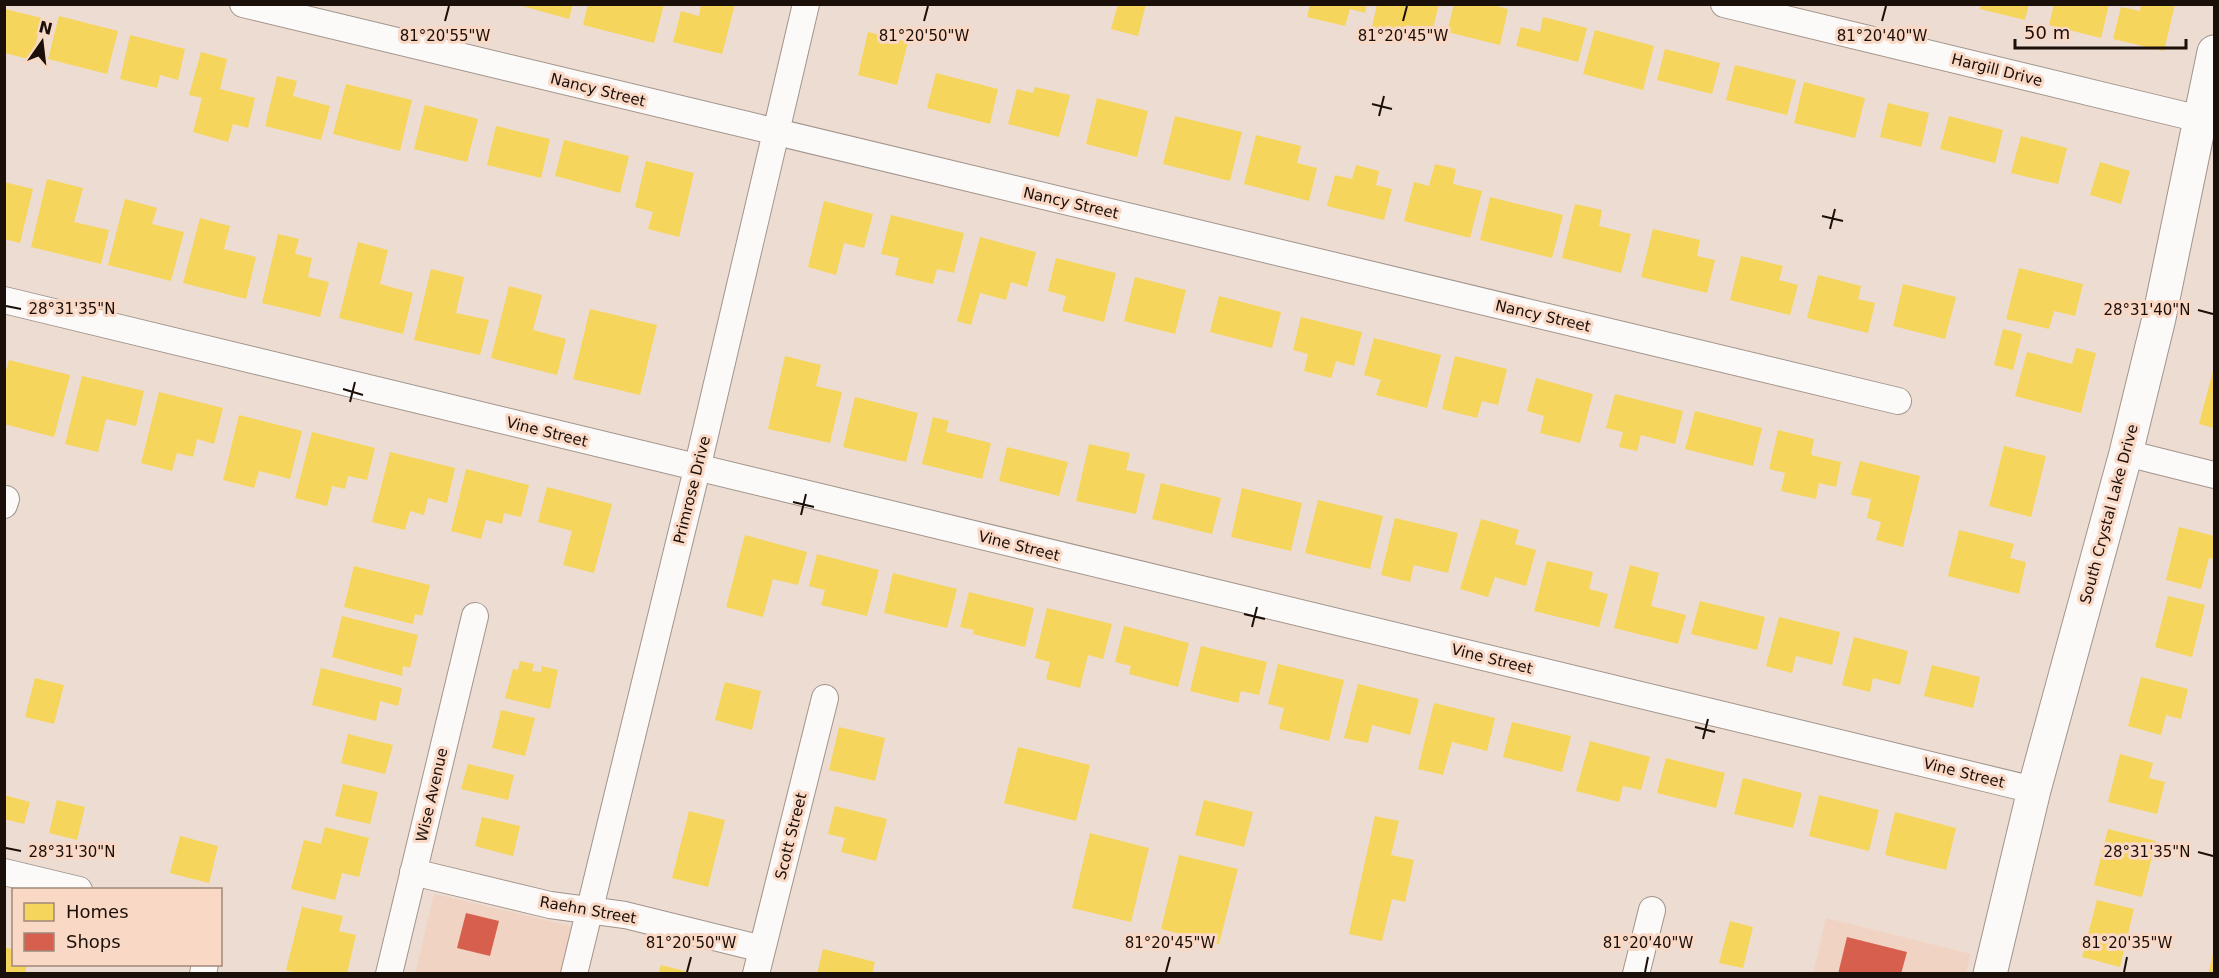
<svg xmlns="http://www.w3.org/2000/svg" width="2219" height="978" font-family="'DejaVu Sans',sans-serif">
	<rect width="100%" height="100%" fill="#eddcd1"/>
	<path fill="#f0d3c2" d="M434 894 584 929 574 973 415 974Z
		M1826 918 1971 954 1966 973 1813 974Z"/>
	<path fill="#f6d55c" d="M515 4H573L569 19Z
		M588 4H664L654 43 583 25Z
		M701 4H735L722 54 673 42 681 11 699 16Z
		M1118 4H1146L1138 36 1111 29Z
		M1310 4H1367L1365 13 1350 9 1345 26 1307 17Z
		M1377 4H1439L1432 32 1407 25 1404 35 1372 27Z
		M1454 4H1489L1508 9 1500 45 1447 32Z
		M1981 4H2029L2025 20 1980 9Z
		M2054 4H2109L2101 38 2049 25Z
		M2141 4H2175L2164 51 2113 39 2121 7 2140 11Z
		M5 9 42 18 32 60 5 53Z
		M59 16 118 31 107 74 48 59Z
		M1543 17 1587 28 1578 62 1516 46 1521 27 1540 32Z
		M1595 30 1654 46 1643 90 1583 74Z
		M868 32 908 42 897 85 858 75Z
		M130 35 185 49 178 80 160 75 157 88 120 79Z
		M1665 49 1720 63 1712 94 1657 80Z
		M201 52 227 59 220 89 255 98 248 128 233 124 228 142 193 132 202 98 189 95Z
		M1735 65 1796 80 1787 115 1726 100Z
		M936 73 998 89 990 124 927 108Z
		M277 76 297 81 293 96 330 106 321 140 265 126Z
		M1804 82 1865 98 1855 138 1794 123Z
		M346 84 412 100 400 151 333 134Z
		M1035 87 1070 95 1059 137 1008 124 1017 89 1033 93Z
		M1097 98 1148 111 1137 157 1086 144Z
		M1888 103 1929 113 1921 147 1880 137Z
		M425 105 478 119 467 162 414 149Z
		M1175 116 1242 132 1230 181 1163 164Z
		M1949 116 2003 130 1995 163 1940 149Z
		M496 126 550 139 541 178 487 165Z
		M1256 135 1301 146 1297 163 1317 168 1309 201 1244 184Z
		M2021 136 2067 148 2058 184 2011 173Z
		M564 140 629 156 620 193 555 176Z
		M646 161 694 173 679 237 648 229 653 212 635 207Z
		M2100 162 2130 171 2121 204 2090 195Z
		M1435 164 1456 169 1453 184 1482 191 1470 238 1404 221 1414 182 1429 186Z
		M1356 165 1379 171 1376 185 1392 189 1384 220 1327 206 1335 175 1352 179Z
		M47 179 83 188 74 222 109 230 101 264 31 247Z
		M4 182 33 189 20 243 4 239Z
		M1490 197 1563 215 1552 258 1480 240Z
		M125 199 157 208 152 224 184 232 171 281 108 265Z
		M824 201 873 214 864 248 844 243 836 275 808 267Z
		M1575 204 1602 210 1599 226 1631 234 1621 273 1562 258Z
		M891 215 964 233 954 273 937 269 933 284 895 275 899 258 881 254Z
		M200 218 230 226 224 249 256 257 246 299 183 283Z
		M1653 229 1700 240 1697 256 1715 260 1707 293 1641 277Z
		M278 234 299 239 295 254 312 258 308 277 329 282 320 317 262 303Z
		M980 237 1036 252 1027 287 1011 282 1006 300 980 293 971 325 957 321Z
		M358 242 388 250 380 284 413 293 403 334 339 318Z
		M1741 256 1783 266 1779 280 1798 285 1790 315 1730 300Z
		M1056 258 1116 273 1104 322 1062 311 1066 296 1048 291Z
		M2019 268 2083 284 2075 316 2054 311 2049 329 2006 319Z
		M431 269 464 277 456 313 489 320 480 355 414 340Z
		M1818 275 1861 286 1858 299 1875 303 1868 333 1807 318Z
		M1135 277 1186 290 1175 334 1124 321Z
		M1903 284 1956 297 1945 339 1893 326Z
		M509 286 542 295 533 330 566 339 557 375 491 358Z
		M1219 296 1281 312 1272 348 1210 332Z
		M590 309 657 325 640 395 573 379Z
		M1301 317 1362 332 1354 366 1336 361 1331 378 1304 371 1308 354 1293 350Z
		M2003 329 2022 334 2013 370 1994 365Z
		M1374 338 1441 355 1427 408 1376 395 1381 380 1364 375Z
		M2076 348 2096 353 2081 413 2015 396 2027 352 2072 364Z
		M785 356 821 365 816 386 842 392 830 443 768 429Z
		M1455 356 1507 369 1498 405 1482 401 1477 418 1442 409Z
		M9 360 70 375 54 437 4 424V377Z
		M2214 367V428L2199 424Z
		M82 376 144 391 136 426 106 419 98 452 65 444Z
		M1536 378 1593 394 1580 443 1540 433 1544 416 1527 411Z
		M159 392 223 408 214 444 197 439 193 457 177 453 172 471 141 463Z
		M1615 394 1683 411 1675 444 1641 435 1637 451 1619 447 1623 432 1606 428Z
		M855 397 918 413 906 462 843 447Z
		M1695 411 1762 428 1753 466 1685 449Z
		M239 415 302 431 290 479 259 471 254 488 223 480Z
		M933 417 949 421 946 432 991 443 982 479 922 464Z
		M1778 430 1814 439 1811 455 1841 462 1836 487 1819 483 1816 499 1781 491 1785 473 1769 469Z
		M312 432 375 448 367 480 348 476 345 489 332 486 327 506 295 498Z
		M1089 444 1130 453 1126 470 1145 474 1136 514 1076 501Z
		M2004 446 2046 456 2031 517 1989 506Z
		M1007 447 1068 462 1059 496 999 481Z
		M390 452 455 468 447 503 428 498 424 515 410 511 405 530 372 522Z
		M1860 461 1920 476 1903 547 1876 540 1881 522 1867 518 1871 499 1851 495Z
		M466 469 529 485 521 517 504 513 502 524 486 520 481 539 451 531Z
		M1161 483 1221 498 1212 534 1152 519Z
		M547 487 612 504 594 573 563 565 572 531 538 522Z
		M1242 488 1302 503 1291 551 1231 537Z
		M1318 500 1383 516 1370 569 1305 553Z
		M1395 518 1458 533 1448 573 1414 565 1410 582 1381 575Z
		M1481 519 1519 530 1515 544 1536 550 1526 586 1495 577 1488 597 1460 589Z
		M2179 527 2214 536V559L2209 558 2201 589 2166 580Z
		M1959 530 2014 544 2010 558 2026 562 2019 594 1948 576Z
		M745 535 807 552 798 585 773 579 763 617 726 607Z
		M817 554 879 570 867 616 821 605 825 590 809 586Z
		M1547 561 1593 572 1589 589 1608 594 1599 627 1534 611Z
		M1630 565 1659 573 1651 606 1686 615 1678 644 1614 628Z
		M354 566 430 585 422 616 415 614 413 624 344 607Z
		M893 573 957 589 947 628 884 613Z
		M969 592 1034 608 1025 647 973 634 974 630 960 627Z
		M2168 596 2205 605 2192 657 2155 647Z
		M1700 601 1765 617 1757 650 1691 634Z
		M1047 608 1112 624 1103 659 1088 655 1080 688 1046 679 1050 662 1035 658Z
		M342 616 418 635 410 668 403 666 402 676 332 657Z
		M1779 617 1840 632 1832 665 1796 656 1792 673 1766 666Z
		M1124 626 1189 643 1178 687 1129 674 1131 666 1115 662Z
		M1854 637 1908 651 1900 685 1873 678 1870 692 1842 685Z
		M1201 646 1267 662 1259 695 1241 691 1238 703 1190 691Z
		M520 661 534 664 532 671 541 672 542 666 558 670 550 709 505 698 513 669 518 670Z
		M1278 664 1344 680 1329 741 1279 729 1284 708 1268 704Z
		M1932 665 1980 677 1973 708 1924 696Z
		M321 668 402 688 398 706 380 701 376 721 312 705Z
		M2141 677 2188 689 2181 719 2166 715 2161 735 2128 726Z
		M35 678 64 685 54 724 25 717Z
		M725 682 761 691 752 730 715 720Z
		M1358 684 1419 699 1410 735 1372 725 1368 743 1344 738Z
		M1434 703 1495 718 1487 751 1452 742 1443 775 1418 769Z
		M501 710 535 718 525 756 492 748Z
		M1512 722 1571 736 1562 772 1503 757Z
		M839 727 885 738 875 781 829 770Z
		M348 734 393 745 385 774 341 763Z
		M1590 741 1650 757 1641 790 1623 786 1619 802 1576 791Z
		M1018 747 1090 765 1076 821 1004 803Z
		M2120 754 2153 763 2149 778 2165 782 2157 814 2108 802Z
		M1666 758 1725 773 1716 808 1657 793Z
		M468 764 514 775 508 800 461 789Z
		M1743 778 1802 793 1793 828 1734 814Z
		M343 784 378 792 370 824 335 816Z
		M4 795 30 802 24 824 4 819Z
		M1819 795 1879 810 1869 851 1809 836Z
		M57 800 85 807 77 840 49 833Z
		M1204 800 1253 812 1244 847 1195 835Z
		M835 806 887 819 876 861 841 852 845 838 828 834Z
		M689 811 725 820 708 887 672 878Z
		M1895 812 1956 828 1946 870 1885 855Z
		M1375 816 1399 821 1391 855 1414 860 1405 902 1392 899 1382 941 1349 934Z
		M482 817 520 826 513 856 475 846Z
		M325 827 369 838 359 877 342 873 335 900 291 889 304 840 321 844Z
		M2108 829 2156 841 2142 897 2094 885Z
		M1090 833 1149 848 1131 922 1072 908Z
		M180 836 218 846 209 883 170 873Z
		M1179 855 1238 869 1219 944 1161 929Z
		M2097 900 2134 909 2120 967 2082 957Z
		M302 907 343 916 339 931 356 935 347 974H301L286 970Z
		M1730 921 1753 927 1743 968 1719 963Z
		M4 947 14 950V964H27L25 974H4Z
		M823 949 875 962 872 974H817Z
		M2214 950V974H2208Z
		M661 965 693 973V974H658Z"/>
	<path fill="#d6604d" d="M466 913 499 921 490 956 457 948Z
		M1847 937 1907 952 1901 974H1838Z"/>
	<g fill="none" stroke-linecap="round" stroke-linejoin="round">
		<g stroke="#a1948c" stroke-width="28">
			<path id="street" d="M243 4 1898 401
				M1724 4 2200 119
				M4 300 2034 790
				M2126 453 2214 475
				M4 505 6 499
				M4 872 79 890
				M413 872 550 905 625 915 762 949
				M203 974 205 964
				M389 974 475 616
				M574 974 697 469 806 4
				M756 974 825 698
				M1636 974 1652 910"/>
		</g>
		<g stroke="#a1948c" stroke-width="35">
			<path id="secondary" d="M1990 974 2034 790 2126 453 2159 318 2214 52"/>
		</g>
		<use href="#street" stroke="#fcfaf8" stroke-width="26"/>
		<use href="#secondary" stroke="#fcfaf8" stroke-width="33"/>
	</g>
	<path fill="none" stroke="#1a0f09" stroke-width="2" d="M445 21 449 6M924 21 928 6M1403 21 1407 6M1882 21 1886 6M1372 104 1392 109M1379 116 1384 96M1822 216 1843 221M1830 229 1835 209M6 306 21 309M2198 310 2213 314M343 389 363 395M350 402 355 382M793 502 814 507M801 515 806 494M1244 614 1265 619M1252 627 1257 607M1695 727 1715 732M1703 739 1708 719M6 848 21 851M2198 852 2213 856M687 972 691 957M1166 972 1170 957M1645 972 1648 957M2124 972 2127 957"/>
	<g text-anchor="middle" stroke-width="6" stroke-linejoin="round" paint-order="stroke">
		<g font-size="15" fill="#1a0f09" stroke="#f9d8c5">
			<text transform="translate(1997 70) rotate(14)" y="5">Hargill Drive</text>
			<text transform="translate(598 90) rotate(14)" y="5">Nancy Street</text>
			<text transform="translate(1071 203) rotate(13)" y="5">Nancy Street</text>
			<text transform="translate(1543 316) rotate(13)" y="5">Nancy Street</text>
			<text transform="translate(547 432) rotate(14)" y="5">Vine Street</text>
			<text transform="translate(692 490) rotate(-76)" y="5">Primrose Drive</text>
			<text transform="translate(2109 514) rotate(-75)" y="5">South Crystal Lake Drive</text>
			<text transform="translate(1019 546) rotate(14)" y="5">Vine Street</text>
			<text transform="translate(1492 659) rotate(14)" y="5">Vine Street</text>
			<text transform="translate(1964 773) rotate(14)" y="5">Vine Street</text>
			<text transform="translate(432 795) rotate(-77)" y="5">Wise Avenue</text>
			<text transform="translate(791 836) rotate(-76)" y="5">Scott Street</text>
			<text transform="translate(588 910) rotate(10)" y="5">Raehn Street</text>
		</g>
	</g>
	<g font-size="15" text-anchor="middle" fill="#1a0f09" stroke="#f9d8c5" stroke-width="6" stroke-linejoin="round" paint-order="stroke">
		<text x="445" y="41">81°20'55"W</text>
		<text x="924" y="41">81°20'50"W</text>
		<text x="1403" y="41">81°20'45"W</text>
		<text x="1882" y="41">81°20'40"W</text>
		<text x="72" y="314">28°31'35"N</text>
		<text x="2147" y="315">28°31'40"N</text>
		<text x="72" y="857">28°31'30"N</text>
		<text x="2147" y="857">28°31'35"N</text>
		<text x="691" y="948">81°20'50"W</text>
		<text x="1170" y="948">81°20'45"W</text>
		<text x="1648" y="948">81°20'40"W</text>
		<text x="2127" y="948">81°20'35"W</text>
	</g>
	<rect width="2219" height="978" fill="none" stroke="#1a0f09" stroke-width="12"/>
	<rect x="12" y="888" width="210" height="78" fill="#f9d8c5" stroke="#a0887a" stroke-width="1.5"/>
	<rect x="24" y="903" width="30" height="18" fill="#f6d55c" stroke="#a0887a" stroke-width="1.5"/>
	<text x="66" y="918" font-size="18" fill="#1a0f09">Homes</text>
	<rect x="24" y="933" width="30" height="18" fill="#d6604d" stroke="#a0887a" stroke-width="1.5"/>
	<text x="66" y="948" font-size="18" fill="#1a0f09">Shops</text>
	<g transform="translate(42 42) rotate(14)" stroke="#f9d8c5" stroke-width="4.5" paint-order="stroke">
	<path d="M0-4.5L10 22L0 15L-10 22Z" fill="#1a0f09"/>
	<text y="-9" font-size="16" font-weight="bold" text-anchor="middle" fill="#1a0f09">N</text>
	</g>
	<path d="M2015 39v9h171v-9" fill="none" stroke="#1a0f09" stroke-width="3"/>
	<text x="2024" y="39" font-size="18" fill="#1a0f09" stroke="#f9d8c5" stroke-width="4.5" paint-order="stroke">50 m</text>
</svg>
